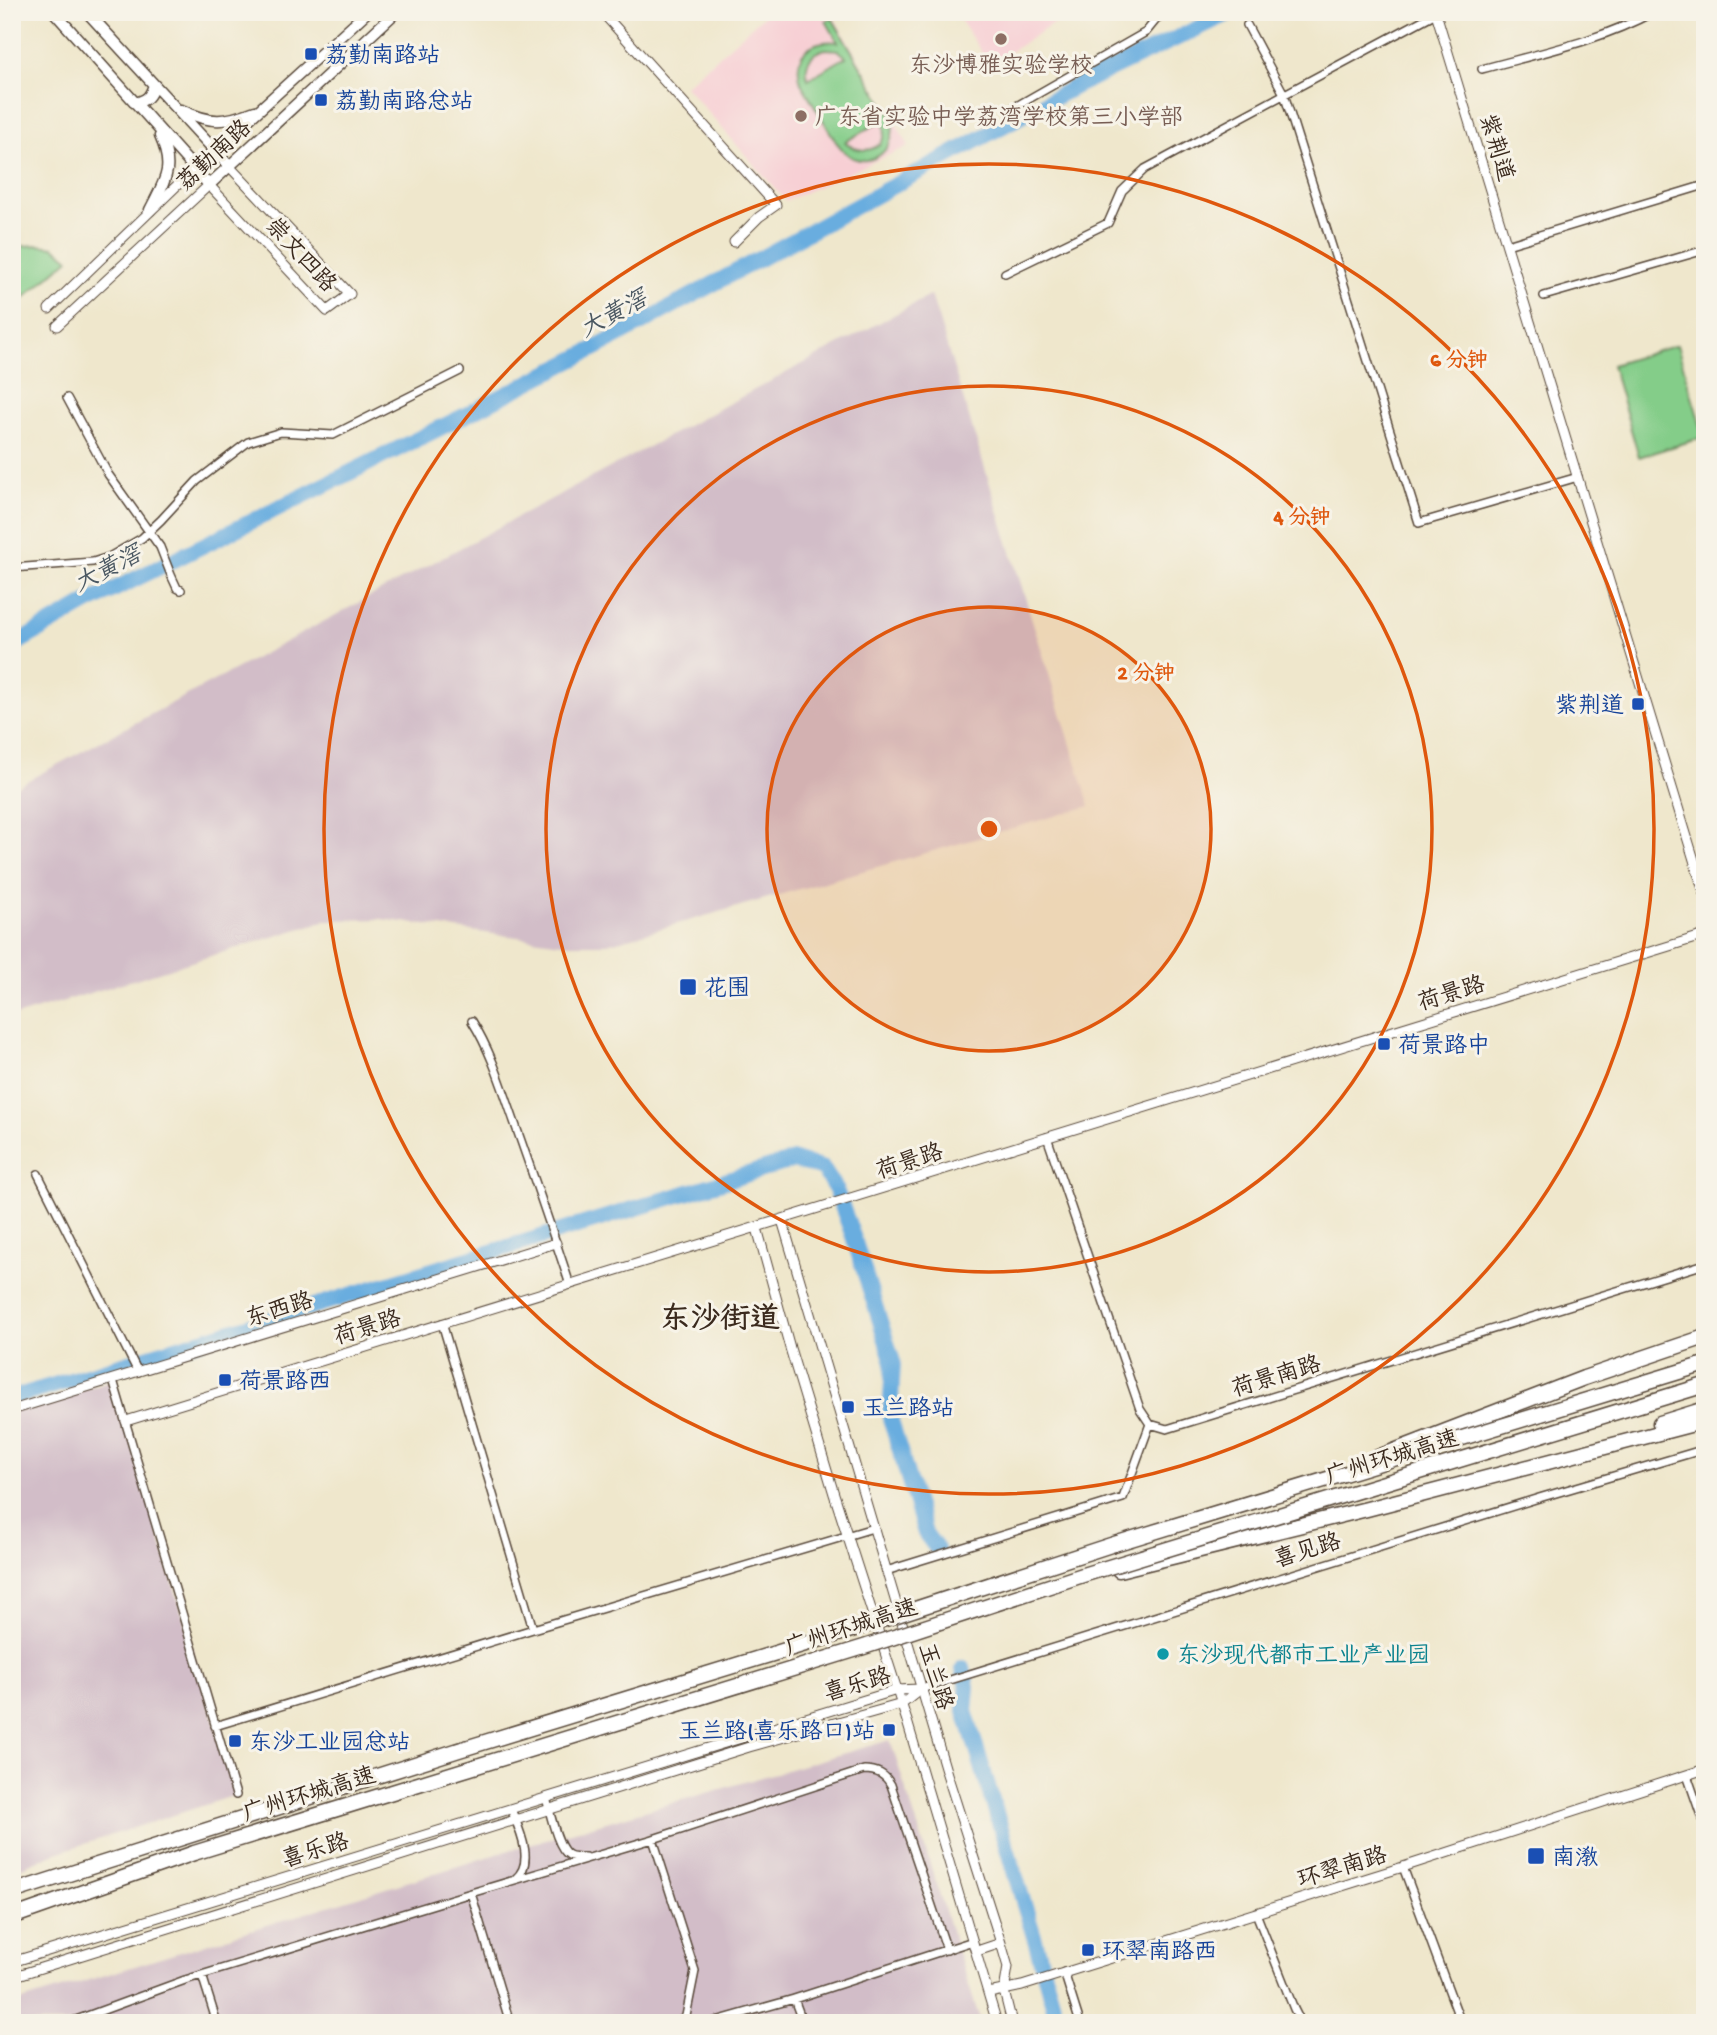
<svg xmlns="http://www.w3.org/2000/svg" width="1717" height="2035" font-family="'Gochi Hand','LXGW WenKai TC',sans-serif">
	<rect width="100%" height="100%" fill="#f7f3e8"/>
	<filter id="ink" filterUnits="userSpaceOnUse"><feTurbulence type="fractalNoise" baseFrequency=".0143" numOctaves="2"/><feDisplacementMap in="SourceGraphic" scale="14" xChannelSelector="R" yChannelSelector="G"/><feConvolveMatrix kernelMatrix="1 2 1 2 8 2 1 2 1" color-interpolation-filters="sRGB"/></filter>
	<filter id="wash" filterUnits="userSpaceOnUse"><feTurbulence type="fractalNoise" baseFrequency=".00686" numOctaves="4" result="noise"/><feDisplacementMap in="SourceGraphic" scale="28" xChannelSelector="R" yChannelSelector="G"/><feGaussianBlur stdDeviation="1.57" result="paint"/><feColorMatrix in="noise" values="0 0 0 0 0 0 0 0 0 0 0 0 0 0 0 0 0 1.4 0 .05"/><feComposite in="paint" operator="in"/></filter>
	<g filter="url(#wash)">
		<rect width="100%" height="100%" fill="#efe7cc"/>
		<path fill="#f7cfd4" d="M768 12H831L909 146 786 201 685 86Z
			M955 12H1071L990 65Z"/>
		<path fill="#d2bdc8" d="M931 295 1090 806 607 944H569L381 919 328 920 12 1017V789Z
			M113 1380 236 1795 53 1854 12 1871V1410Z
			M890 1740 981 2023H12V2004L523 1846Z"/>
		<path fill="#84cd89" stroke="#607c54" stroke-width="2" fill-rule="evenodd" d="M832 18 891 117C899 141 879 168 853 158 846 155 841 148 836 142L801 83C792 54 810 39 838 42L826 21ZM826 49 838 50 846 57 808 79C803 64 811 52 826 49ZM883 120C892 147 865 159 845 142Z
			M38 245 54 247 69 259 12 308V247Z
			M1677 345 1704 437 1639 457 1612 365Z"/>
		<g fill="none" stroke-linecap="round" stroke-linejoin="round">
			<path stroke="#69addf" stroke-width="16" d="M12 646 87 603 460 418 596 348 1078 85 1232 12
				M12 1398 794 1160 823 1169 836 1190 853 1236 893 1362 890 1418 925 1533 937 1549
				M963 1668 967 1687 965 1711 1036 1943 1058 2023"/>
		</g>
	</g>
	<g filter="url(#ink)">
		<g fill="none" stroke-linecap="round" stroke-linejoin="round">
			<g stroke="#564638" stroke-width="10">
				<path id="minor" d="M1247 25 1284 94 1419 523 1578 477
					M1482 69C1540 53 1600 41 1653 12
					M1013 108 1146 32 1159 16 1157 12
					M1507 245 1705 185
					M1005 273 1108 223 1122 191 1145 169 1436 13
					M1544 296 1705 250
					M67 398 108 474 160 547 171 575 177 588 181 590
					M12 568 93 562 109 557 142 538 161 520 197 481 248 442 281 432 333 435 460 371
					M472 1021C491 1051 502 1087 514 1121 533 1175 552 1230 570 1285
					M1047 1137 1140 1409 1150 1424 1167 1429 1705 1264
					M38 1174 138 1372
					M442 1323 533 1629
					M113 1380 236 1795
					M886 1571 1123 1498 1150 1424
					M921 1689 1539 1498 1705 1449
					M215 1726 533 1629 873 1528
					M1687 1775 1705 1827
					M546 1798C550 1811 557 1849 569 1855 573 1857 580 1857 585 1857
					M511 1809C519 1829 536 1863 515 1879
					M653 1839 864 1770C877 1770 885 1774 891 1785L947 1950
					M1403 1867 1461 2023
					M1256 1913 1294 2009 1301 2023
					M1064 1972 1080 2023
					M202 1975 217 2023
					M794 1999 803 2023
					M68 2023 185 1980 471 1893
					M510 2023 471 1893 653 1839 695 1971 686 2016 678 2023
					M709 2023 794 1999 973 1941"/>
			</g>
			<g stroke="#564638" stroke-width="11">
				<path id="tertiary" d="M602 12 776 205 759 217 734 242
					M1436 13 1705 896
					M49 309 194 169
					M57 326 209 185 327 311 350 294 230 167
					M782 1220 947 1774 1001 1943 1008 1967 1004 1991 1012 2023
					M757 1228 790 1348 834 1494 907 1721 997 2023
					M12 1410 556 1243
					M126 1421 1705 935
					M977 1951 1001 1943
					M12 1962 897 1690 919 1689
					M12 1977 749 1747 902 1704 921 1689
					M989 1993 1022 1986 1403 1867 1705 1769"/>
			</g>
			<g stroke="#564638" stroke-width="13">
				<path id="secondary" d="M54 12 209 185 396 12
					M87 12 230 167
					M135 103C147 100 150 97 154 85
					M181 110C212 124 224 123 255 111
					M194 169 367 12
					M150 210C165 180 175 169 160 136"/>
			</g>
			<g stroke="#564638" stroke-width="17">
				<path id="motorway" d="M1660 1423 1705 1409
					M1368 1461 1584 1378 1705 1337
					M1119 1570 1367 1509 1705 1421"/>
			</g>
			<use href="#minor" stroke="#fff" stroke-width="7"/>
			<use href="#tertiary" stroke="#fff" stroke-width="9"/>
			<use href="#secondary" stroke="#fff" stroke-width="10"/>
			<use href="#motorway" stroke="#fff" stroke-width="14"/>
			<g stroke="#564638" stroke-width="17" stroke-linecap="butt">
				<path id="motorway-bridge" d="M12 1892 459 1750 851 1630 1111 1545 1705 1364
					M12 1917 194 1853 864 1647 1086 1574 1705 1385"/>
			</g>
			<use href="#motorway-bridge" stroke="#fff" stroke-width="14"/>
		</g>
	</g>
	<circle cx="989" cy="829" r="222" fill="#df570d" fill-opacity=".12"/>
	<g fill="none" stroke="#df570d" stroke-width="3.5">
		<circle cx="989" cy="829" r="222"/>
		<circle cx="989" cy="829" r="443"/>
		<circle cx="989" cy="829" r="665"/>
	</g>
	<g fill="#8d6e63" stroke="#f7f3e8" stroke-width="2.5">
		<circle cx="1001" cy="39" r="7"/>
		<circle cx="801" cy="116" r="7"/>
	</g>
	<g fill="#1a4fb4" stroke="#f7f3e8" stroke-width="2.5">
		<rect x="304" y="47" width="14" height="14" rx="3.5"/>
		<rect x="314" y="93" width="14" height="14" rx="3.5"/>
		<rect x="1631" y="697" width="14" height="14" rx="3.5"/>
		<rect x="679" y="978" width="18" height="18" rx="3.5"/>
		<rect x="1377" y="1037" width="14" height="14" rx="3.5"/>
		<rect x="218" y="1373" width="14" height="14" rx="3.5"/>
		<rect x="841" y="1400" width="14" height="14" rx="3.5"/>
		<rect x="882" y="1723" width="14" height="14" rx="3.5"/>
		<rect x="228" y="1734" width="14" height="14" rx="3.5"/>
		<rect x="1527" y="1847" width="18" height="18" rx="3.5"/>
		<rect x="1081" y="1943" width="14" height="14" rx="3.5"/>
	</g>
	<circle fill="#0f9aa8" stroke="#f7f3e8" stroke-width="2.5" cx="1163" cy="1654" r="7"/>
	<g text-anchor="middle" stroke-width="6" stroke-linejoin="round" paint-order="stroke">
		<g font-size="23" fill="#164399" stroke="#f7f3e8" text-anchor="start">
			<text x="325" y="62">荔勤南路站</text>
			<text x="335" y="108">荔勤南路总站</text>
			<text x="1624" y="712" text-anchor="end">紫荆道</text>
			<text x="704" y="995">花围</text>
			<text x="1398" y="1052">荷景路中</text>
			<text x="239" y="1388">荷景路西</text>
			<text x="862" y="1415">玉兰路站</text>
			<text x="875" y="1738" text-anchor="end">玉兰路(喜乐路口)站</text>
			<text x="249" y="1749">东沙工业园总站</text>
			<text x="1552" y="1864">南漖</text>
			<text x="1102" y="1958">环翠南路西</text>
		</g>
		<g font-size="23" fill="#785e54" stroke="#f7f3e8">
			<text x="1001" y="72">东沙博雅实验学校</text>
			<text x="815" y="124" text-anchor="start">广东省实验中学荔湾学校第三小学部</text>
		</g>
		<g font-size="23" fill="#3b2a1e" stroke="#f7f3e8">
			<text transform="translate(1498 147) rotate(73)" y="8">紫荆道</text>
			<text transform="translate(213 154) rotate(-43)" y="8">荔勤南路</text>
			<text transform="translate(302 254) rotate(47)" y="8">崇文四路</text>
			<text transform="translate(1451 992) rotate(-17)" y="8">荷景路</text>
			<text transform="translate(909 1160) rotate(-18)" y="8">荷景路</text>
			<text transform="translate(279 1308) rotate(-17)" y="8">东西路</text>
			<text transform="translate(367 1326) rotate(-17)" y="8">荷景路</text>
			<text transform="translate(1276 1375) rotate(-17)" y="8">荷景南路</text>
			<text transform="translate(1392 1456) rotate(-17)" y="8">广州环城高速</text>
			<text transform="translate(1307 1549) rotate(-17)" y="8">喜见路</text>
			<text transform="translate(851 1626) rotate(-18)" y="8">广州环城高速</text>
			<text transform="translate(937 1676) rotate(73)" y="8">玉兰路</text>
			<text transform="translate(857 1683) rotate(-16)" y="8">喜乐路</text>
			<text transform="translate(309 1793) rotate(-17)" y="8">广州环城高速</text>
			<text transform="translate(315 1849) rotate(-17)" y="8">喜乐路</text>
			<text transform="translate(1342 1866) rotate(-17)" y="8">环翠南路</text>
		</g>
		<g font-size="23" fill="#0d838f" stroke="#f7f3e8" text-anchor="start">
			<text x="1177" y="1662">东沙现代都市工业产业园</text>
		</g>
		<g font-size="24" font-style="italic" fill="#4b5862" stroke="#f7f3e8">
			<text transform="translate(613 313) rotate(-28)" y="8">大黄滘</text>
			<text transform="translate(107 568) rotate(-27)" y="8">大黄滘</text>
		</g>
		<g font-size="30" font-weight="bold" fill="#3b2a1e" stroke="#f7f3e8">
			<text x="720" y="1327">东沙街道</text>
		</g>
	</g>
	<circle cx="989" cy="829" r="10" fill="#df570d" stroke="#f7f3e8" stroke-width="3.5"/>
	<g font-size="21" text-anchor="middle" font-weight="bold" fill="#df570d" stroke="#f7f3e8" stroke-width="6" stroke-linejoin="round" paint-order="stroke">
		<text x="1459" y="366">6 分钟</text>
		<text x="1302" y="523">4 分钟</text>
		<text x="1146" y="679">2 分钟</text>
	</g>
	<rect width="1717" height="2035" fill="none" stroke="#f7f3e8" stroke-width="42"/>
</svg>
